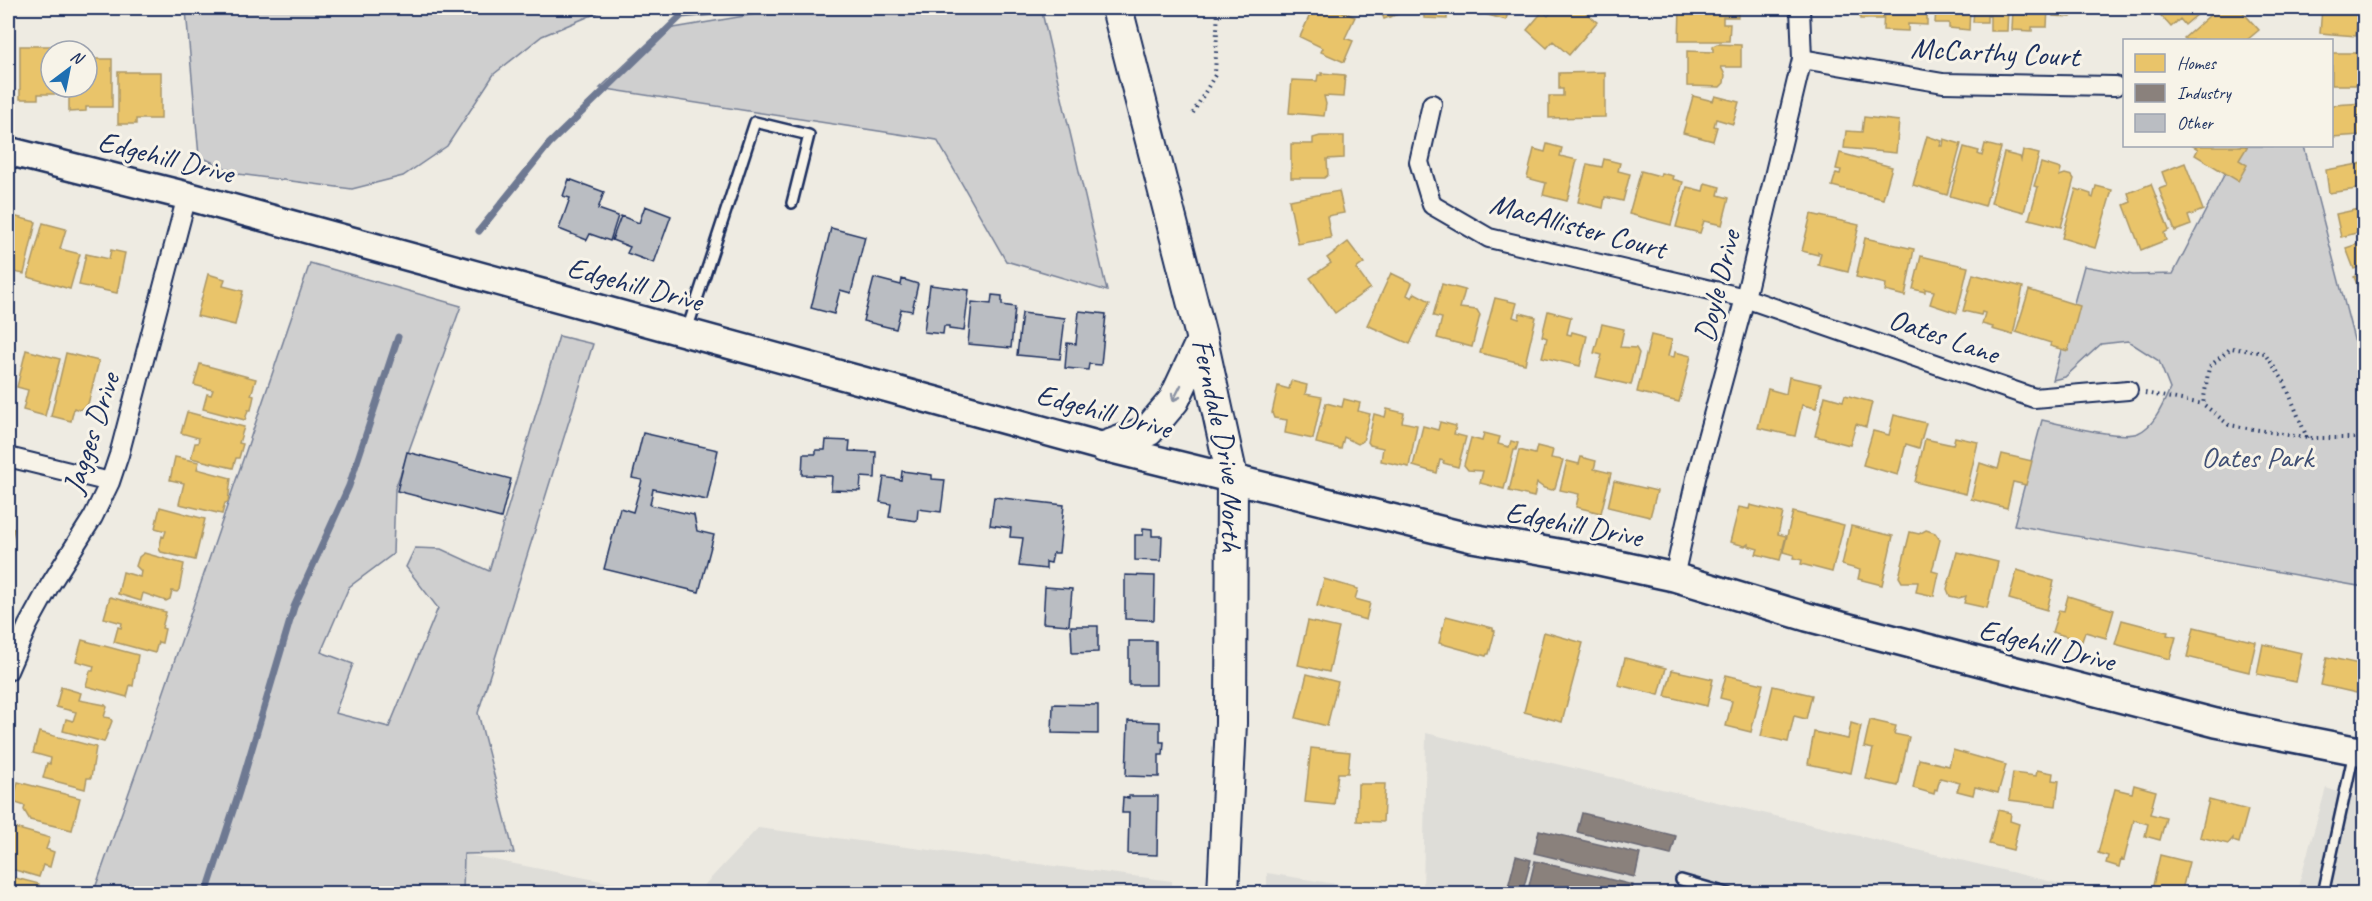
<svg xmlns="http://www.w3.org/2000/svg" width="2372" height="901" font-family="Caveat,sans-serif">
	<rect width="100%" height="100%" fill="#eeebe2"/>
	<filter id="ink" filterUnits="userSpaceOnUse"><feTurbulence type="fractalNoise" baseFrequency=".0167" numOctaves="2"/><feDisplacementMap in="SourceGraphic" scale="12" xChannelSelector="R" yChannelSelector="G"/><feConvolveMatrix kernelMatrix="1 2 1 2 8 2 1 2 1" color-interpolation-filters="sRGB"/></filter>
	<g filter="url(#ink)">
		<path fill="#deddd8" d="M1426 733 2099 893 1423 894Z
			M2326 788 2364 800V893L2296 894Z
			M758 828 1172 881V893H697Z
			M464 854 662 893 463 894Z
			M1267 873 1392 893H1267Z"/>
		<path fill="#cfcfcf" stroke="#757f96" stroke-width="1.5" d="M179 8H609L542 36 494 74 447 146 403 176 352 189 238 174 199 156 186 10Z
			M792 8H1041L1107 291 1006 261 937 140 600 88 662 30Z
			M2239 146H2304L2364 378V587L2014 525 2042 420C2062 424 2119 440 2138 433 2155 426 2163 404 2170 389L2159 361 2128 341 2101 344 2065 377 2053 380 2084 266 2133 275 2173 274Z
			M310 263 461 306 395 489 393 554 349 587 321 652 353 664 335 713 389 727 438 608 406 567 415 548 441 549 489 571 559 336 593 344 478 713 514 853 464 854 463 893 93 894 144 750Z"/>
		<path fill="#e9c46a" stroke="#ab9766" stroke-width="1.5" d="M1313 8H1333L1355 17 1345 38 1353 41 1344 62 1321 52 1323 48 1300 37Z
			M1380 8H1404L1406 11 1384 19Z
			M1424 8H1470L1447 9V19L1424 18Z
			M1483 8H1509L1506 20 1481 13Z
			M1555 8H1580L1597 22 1569 55 1553 41 1547 48 1527 30 1543 11 1548 16Z
			M1680 8H1738V17H1723V24H1730L1729 41H1679Z
			M1860 8H1883V19H1860Z
			M1884 8H1927V25L1908 24V31L1883 30Z
			M1936 8H1970L1969 30 1949 28V23H1935Z
			M1974 8H2008L2007 31H1990V16H1987V22H1973Z
			M2013 8H2048L2047 27H2032V31L2012 30Z
			M2054 8H2072L2071 17 2053 16Z
			M2160 8H2205L2185 25 2180 19 2171 27 2156 10Z
			M2218 8H2239L2259 30 2247 40H2186L2184 38Z
			M2322 8 2364 11V24L2357 23 2356 36 2320 33Z
			M8 34H14V82H8Z
			M1717 44 1741 45V67H1721L1725 75 1724 83 1720 87 1687 86V51L1713 52V46Z
			M20 46H63V51H51V87H63V94H38V99H20Z
			M2332 53H2364V74H2359V85H2332Z
			M87 59H112V107H86V111L69 112V87H87Z
			M118 72H161V119H136V124H118Z
			M1605 72V117L1549 118V96H1563V89H1559V73Z
			M1321 73 1345 75 1343 97 1324 96 1326 104 1324 116 1289 113 1292 80 1317 81 1318 75H1322Z
			M1693 96 1713 101 1715 96 1739 102 1733 124 1716 119 1714 126 1717 127 1713 141 1683 133Z
			M2364 103V125H2361V135L2332 137V105Z
			M1864 117 1899 121 1896 153 1844 148 1846 131 1862 132Z
			M1320 136H1344V158L1327 159 1328 175 1324 178H1291V144H1313V138Z
			M1927 136 1942 141 1940 146H1943L1944 139 1961 144 1947 195 1913 185Z
			M1547 144 1562 148 1560 156 1577 160 1567 201 1543 195 1546 183 1527 178 1534 149 1545 152Z
			M1985 144 2001 148 1985 206 1950 196 1964 147 1979 151 1978 154 1982 156Z
			M2193 146H2245L2247 147 2239 160 2247 165 2238 181 2195 155 2198 149Z
			M2023 150 2039 154 2024 212 1991 203 2004 153 2020 157 2021 160Z
			M1840 153 1892 167 1883 199 1832 186 1836 173 1840 174 1841 170 1836 169Z
			M1604 159 1620 163 1618 171 1630 174 1623 201 1605 197 1603 208 1578 202 1587 164 1602 167Z
			M2041 163 2061 169 2059 176 2065 174 2072 176 2074 179 2061 227 2029 219 2038 187 2034 186Z
			M2185 163 2203 210 2188 216 2191 225 2175 231 2159 189 2167 186 2162 172Z
			M2364 163V188L2329 193 2326 170Z
			M1641 171 1660 176 1661 173 1673 176 1672 179 1683 182 1671 225 1629 214Z
			M1705 183 1720 187 1718 195 1729 198 1722 225 1704 221 1700 233 1676 227 1687 187 1703 191Z
			M2151 184 2169 230 2164 233 2166 240 2141 250 2124 205 2131 202 2128 193Z
			M2096 186 2112 190 2095 248 2062 238 2076 189 2091 194V197L2093 198Z
			M1339 191 1344 213 1327 216 1331 238 1298 244 1289 200Z
			M2364 208V231L2341 237 2336 214Z
			M1811 214 1859 225 1848 272 1818 265 1821 253 1818 252V255L1802 251Z
			M13 216 36 222 24 274 8 271V235Z
			M43 223 66 229 60 249 80 254 70 289 28 277Z
			M1865 238 1914 249 1905 296 1885 291 1886 284 1856 277Z
			M1348 242 1364 263 1356 269 1370 288 1335 313 1310 278 1331 263 1327 258Z
			M2364 242V265L2354 269 2346 248Z
			M111 250 125 253 117 293 79 285 86 254 109 259Z
			M1921 256 1968 267 1957 313 1930 304 1934 291 1925 289V292L1913 289Z
			M1391 273 1412 283 1407 295 1412 298 1415 293 1430 301 1410 344 1367 325Z
			M2364 273V299H2363L2354 277Z
			M208 274 225 279 223 286 243 291 235 325 197 316Z
			M1973 274 2023 287 2013 335 1992 329 1993 327 1982 324 1985 313 1982 312 1981 315 1963 311Z
			M1442 284 1465 290 1460 308 1477 310 1480 315 1472 347 1437 338 1442 318 1433 316Z
			M2029 290 2080 306 2068 351 2050 346 2051 343 2016 332Z
			M1495 298 1517 303 1513 317 1519 319 1520 313 1536 317 1525 364 1480 353Z
			M1548 311 1571 317 1567 334 1571 335 1572 332 1587 336 1580 366 1542 357 1547 338 1542 336Z
			M1602 324 1624 329 1620 347 1636 348 1639 353 1631 385 1596 377 1602 355 1594 353Z
			M1651 335 1672 340 1668 356 1674 357 1675 352 1691 356 1679 402 1637 392Z
			M26 350 60 359 45 416 23 410 28 390 17 387Z
			M66 353 99 361 88 404 79 410 74 408 71 421 51 416Z
			M200 364 256 379 251 395 254 396 251 410H248L245 420 203 409 207 394 211 395 213 390 194 385Z
			M1789 377 1821 384 1816 408 1802 405 1795 436 1758 428 1768 389 1786 394Z
			M1291 381 1307 385 1305 394 1322 397 1313 439 1285 433 1287 420 1274 418 1272 413 1278 386 1289 389Z
			M1845 395 1872 402 1866 427 1856 424 1850 445 1815 436 1825 396 1843 401Z
			M1344 399 1360 403 1358 411 1370 414 1363 441 1358 444 1344 437 1341 449 1316 443 1326 403 1342 407Z
			M1387 409 1404 413 1402 422 1417 425 1409 467 1381 461 1383 448 1370 445 1368 442 1374 414 1385 417Z
			M187 412 244 427 239 443 243 444 239 458H236L233 468 191 458 195 443H198L199 438 181 433Z
			M1894 415 1926 423 1919 448 1906 444 1898 475 1863 465 1873 431 1889 435Z
			M1440 422 1456 426 1454 434 1466 437 1458 467 1443 463 1444 461 1440 460 1437 473 1413 466 1423 426 1438 430Z
			M1484 433 1500 437 1498 444 1509 447 1511 441 1518 443 1516 450H1514L1504 489 1480 483 1483 471 1468 470 1464 465 1471 438 1482 441Z
			M1955 437 1978 442 1966 494 1915 482 1925 439 1953 445Z
			M1537 446 1553 450 1551 458 1563 460 1555 488 1552 490 1544 488 1537 483 1534 497 1509 491 1519 450 1535 454Z
			M2002 454 2032 461 2026 485 2013 482 2007 508 1971 499 1980 463 1998 469Z
			M175 457 199 462 197 469 231 478 228 502 225 503 222 514 179 504 184 483 170 480Z
			M1581 457 1596 461 1594 469 1611 473 1601 513 1576 507 1579 494 1560 490 1567 461 1579 464Z
			M1614 481 1657 491 1650 517 1608 507Z
			M1750 505 1783 513 1778 534 1786 536 1780 560 1756 554 1758 549 1748 546V544L1745 546 1730 542 1739 507 1749 509Z
			M8 507 12 508 8 527 14 529 11 542H8Z
			M160 507 205 519 195 560 161 552 159 549 162 536 164 537 166 531 155 528Z
			M1793 512 1844 525 1832 572 1801 564 1802 560 1793 558 1794 555 1783 552Z
			M1851 526 1893 536 1882 585 1858 579 1860 570 1842 565Z
			M1926 530 1935 533 1940 540 1932 571 1939 573 1934 596 1916 592 1918 582H1902L1899 577 1910 532 1919 534Z
			M1957 552 1998 562 1987 608 1964 603 1966 596 1959 598 1950 596 1947 589Z
			M144 553 184 564 179 590 177 592 172 591 170 599 166 601 143 593 141 601 118 594 123 572 140 577 141 571 136 566 139 557Z
			M2017 570 2054 581 2047 610 2009 599Z
			M1324 579 1358 589 1355 599 1370 603 1366 620 1317 606Z
			M2068 596 2114 610 2106 638 2085 632 2082 641 2052 632 2059 610 2064 611Z
			M110 597 166 612 162 628 165 629 162 643 158 642 155 653 114 642 118 627 121 628 122 623 104 618Z
			M1446 616 1493 628V630L1495 631 1489 654H1487L1486 656 1439 643Z
			M2122 620 2168 632 2167 635 2176 637 2170 659 2115 644Z
			M1308 621 1339 628 1329 672 1298 665Z
			M2194 627 2256 642 2249 672 2187 657Z
			M1544 632 1583 643 1562 722 1524 712Z
			M82 640 138 655 133 686 130 685 127 697 86 686 90 671H93L94 666 76 661Z
			M2263 644 2302 653 2296 682 2257 674Z
			M2327 657 2364 665 2361 694 2321 685Z
			M1625 658 1666 668 1659 695 1618 685Z
			M1672 670 1713 679 1707 706 1665 696Z
			M1307 674 1338 682 1327 726 1296 718Z
			M1726 675 1763 684 1751 732 1726 726 1732 701 1720 698Z
			M1773 686 1812 695 1806 719 1794 716 1788 742 1761 736Z
			M61 687 81 693 79 700 105 705 107 707 104 717 110 718 112 721 104 742 63 731 66 719 73 721 76 712 56 707Z
			M1870 720 1896 726 1894 734 1909 737 1898 786 1866 779 1873 749 1864 747Z
			M1851 723 1861 726 1851 773 1808 764 1814 732 1848 739Z
			M39 732 96 747 91 778H87L85 789 43 778 47 763 50 764 51 758 33 753Z
			M1311 748 1350 752 1348 773H1338L1334 805 1305 802Z
			M1953 750 2006 765 1998 793 1975 787 1973 795 1957 791 1960 783 1940 778 1937 790 1935 789 1934 794 1913 788 1919 759 1949 766Z
			M2037 770 2053 773 2052 780 2059 781 2056 806 2009 800 2013 773 2036 776Z
			M18 782 80 798 72 830 30 820 24 810 25 806 13 802Z
			M1358 784H1385L1383 822 1357 821Z
			M2134 785 2156 791 2150 814 2166 818 2160 840 2145 836 2148 824 2134 820 2124 860 2121 859 2119 867 2106 863 2108 856 2098 853 2115 789 2132 793Z
			M2209 800 2248 810 2239 843 2233 841V838L2228 844 2200 837Z
			M1998 810 2011 813 2010 821 2019 824 2013 850 1989 844Z
			M8 826 50 838 46 849 54 852 50 867 43 865 39 877 8 868 11 849 8 848Z
			M2160 855 2189 862 2181 894H2151Z
			M8 876 39 884 37 894H8Z"/>
		<path fill="#8a817c" stroke="#696873" stroke-width="1.5" d="M1582 813 1676 836 1671 855 1577 832Z
			M1539 830 1640 854 1635 877 1534 853Z
			M1516 856 1531 860 1522 894 1507 891Z
			M1535 861 1633 885 1631 894H1527Z"/>
		<g fill="none" stroke-linecap="round" stroke-linejoin="round">
			<path stroke="#6e7992" stroke-width="7" d="M479 231 549 144 682 15 716 12 722 8
				M206 894 239 792 294 607 349 486 398 337"/>
		</g>
		<path fill="#babdc2" stroke="#1b2f5e" stroke-width="1.5" d="M569 179 604 192 598 209 618 216 610 241 590 234 587 240 559 229 570 198 563 196Z
			M645 206 671 216 654 263 627 253 630 247 612 240 621 216 639 223Z
			M831 228 865 237 851 293 840 290 834 314 811 308Z
			M874 278 901 285 902 279 918 284 912 311 901 309 896 329 863 321Z
			M930 285 969 290 964 331 949 329V326H944L943 334 924 332Z
			M992 295 1002 296V305L1015 307 1011 348 968 344 972 302 991 304Z
			M1079 311 1106 314 1101 365 1089 364 1088 370 1065 368 1067 343 1076 344Z
			M1022 313 1065 318 1060 359 1017 355Z
			M643 433 718 450 707 500 653 489 650 505 694 515 697 531 714 535 699 592 604 569 620 508 633 512 642 480 632 478Z
			M826 440 850 441 849 451 876 452 875 478 861 477 860 491 831 490 832 476 802 475 803 454H816V450H825Z
			M407 452 511 479 501 518 397 491Z
			M902 471 932 475V479L945 480 941 512 918 509 917 521 889 517 891 504 880 502 884 477 901 480Z
			M994 497 1064 505 1059 553H1053L1051 563 1046 562V569L1019 566 1023 538 1010 537 1011 528 990 525Z
			M1143 528 1152 529V536H1162L1161 561 1135 560V535H1143Z
			M1125 575 1155 576 1154 620 1125 619Z
			M1045 587 1072 589 1069 625 1043 623Z
			M1071 626H1098V652L1072 653Z
			M1129 641H1156V685H1129Z
			M1053 704 1098 705V734L1052 733Z
			M1128 721 1160 722V742H1164L1163 755H1159V777L1126 776Z
			M1129 796H1158L1157 855 1128 854 1129 813H1122L1123 797 1129 798Z"/>
		<g fill="none" stroke-linecap="round" stroke-linejoin="round">
			<g stroke="#1b2f5e" stroke-width="14">
				<path id="lane" d="M687 330 755 122 809 135 792 203
					M1681 880 1730 894
					M2323 894 2354 752"/>
			</g>
			<g stroke="#1b2f5e" stroke-width="22">
				<path id="street" d="M1802 59 1943 83 2115 86
					M1432 104 1419 162 1432 205 1489 238 1745 298 2034 398 2128 390
					M8 457 110 482
					M1674 577 1696 478 1745 298 1802 59 1800 8
					M8 671 28 625 50 585 93 517 110 482 119 455 187 196"/>
			</g>
			<g stroke="#1b2f5e" stroke-width="32">
				<path id="secondary" d="M8 151 187 196 1104 447 1472 538 1581 557 1674 577 1807 617 2216 723 2364 752"/>
			</g>
			<g stroke="#1b2f5e" stroke-width="34">
				<g id="primary">
					<path id="s1" d="M1117 8 1202 340 1232 477 1231 723 1223 894"/>
					<path d="M1104 447 1148 431 1174 400 1202 340"/>
				</g>
			</g>
			<path stroke="#1b2f5e" stroke-width="4" stroke-dasharray="1.5 4.5" stroke-linecap="butt" d="M1193 113 1215 75 1218 8
				M2145 393 2203 404
				M2307 438 2284 381 2264 353 2231 348 2209 367 2203 404 2229 425 2307 438H2364"/>
			<use href="#lane" stroke="#f7f3e8" stroke-width="9"/>
			<use href="#street" stroke="#f7f3e8" stroke-width="18"/>
			<use href="#secondary" stroke="#f7f3e8" stroke-width="27"/>
			<use href="#primary" stroke="#f7f3e8" stroke-width="30"/>
		</g>
		<defs><path id="oneway-shaft" d="M-6 0H5M1.5-3L5.5 0L1.5 3" fill="none" stroke-width="1.6" stroke-linecap="round" stroke-linejoin="round" transform="scale(1.5)"/></defs>
		<use stroke="#8991a3" href="#oneway-shaft" transform="translate(1177 393) rotate(117)"/>
	</g>
	<g text-anchor="middle" stroke-width="6" stroke-linejoin="round" paint-order="stroke">
		<g font-size="30" fill="#1b2f5e" stroke="#f7f3e8">
			<text transform="translate(1995 52) rotate(3)" y="10">McCarthy Court</text>
			<text transform="translate(166 157) rotate(14)" y="10">Edgehill Drive</text>
			<text transform="translate(1578 226) rotate(15)" y="10">MacAllister Court</text>
			<text transform="translate(635 284) rotate(15)" y="10">Edgehill Drive</text>
			<text transform="translate(1717 286) rotate(-76)" y="10">Doyle Drive</text>
			<text transform="translate(1944 336) rotate(19)" y="10">Oates Lane</text>
			<text transform="translate(1104 411) rotate(15)" y="10">Edgehill Drive</text>
			<text transform="translate(91 433) rotate(-72)" y="10">Jagges Drive</text>
			<text dy="10" stroke="none"><textPath href="#s1" startOffset="450">Ferndale Drive North</textPath></text>
			<text transform="translate(1574 524) rotate(11)" y="10">Edgehill Drive</text>
			<text transform="translate(2047 645) rotate(14)" y="10">Edgehill Drive</text>
		</g>
		<g font-size="30" fill="#3f4f75" stroke="#f7f3e8">
			<text x="2257" y="467">Oates Park</text>
		</g>
	</g>
	<rect width="2372" height="901" fill="none" stroke="#f7f3e8" stroke-width="30"/>
	<rect x="15" y="15" width="2342" height="871" fill="none" stroke="#1b2f5e" stroke-width="2" filter="url(#ink)"/>
	<rect x="2123" y="39" width="210" height="108" fill="#f7f3e8" stroke="#9fa5b1" stroke-width="1.5"/>
	<rect x="2135" y="54" width="30" height="18" fill="#e9c46a" stroke="#9fa5b1" stroke-width="1.5"/>
	<text x="2177" y="69" font-size="18" fill="#1b2f5e">Homes</text>
	<rect x="2135" y="84" width="30" height="18" fill="#8a817c" stroke="#9fa5b1" stroke-width="1.5"/>
	<text x="2177" y="99" font-size="18" fill="#1b2f5e">Industry</text>
	<rect x="2135" y="114" width="30" height="18" fill="#babdc2" stroke="#9fa5b1" stroke-width="1.5"/>
	<text x="2177" y="129" font-size="18" fill="#1b2f5e">Other</text>
	<g transform="translate(69 69) rotate(32)"><circle r="28" fill="#f7f3e8" stroke="#9fa5b1" stroke-width="1.5"/>
	<path d="M0-4.5L10 22L0 15L-10 22Z" fill="#1f6fb2"/>
	<text y="-9" font-size="16" font-weight="bold" text-anchor="middle" fill="#1b2f5e">N</text>
	</g>
</svg>
